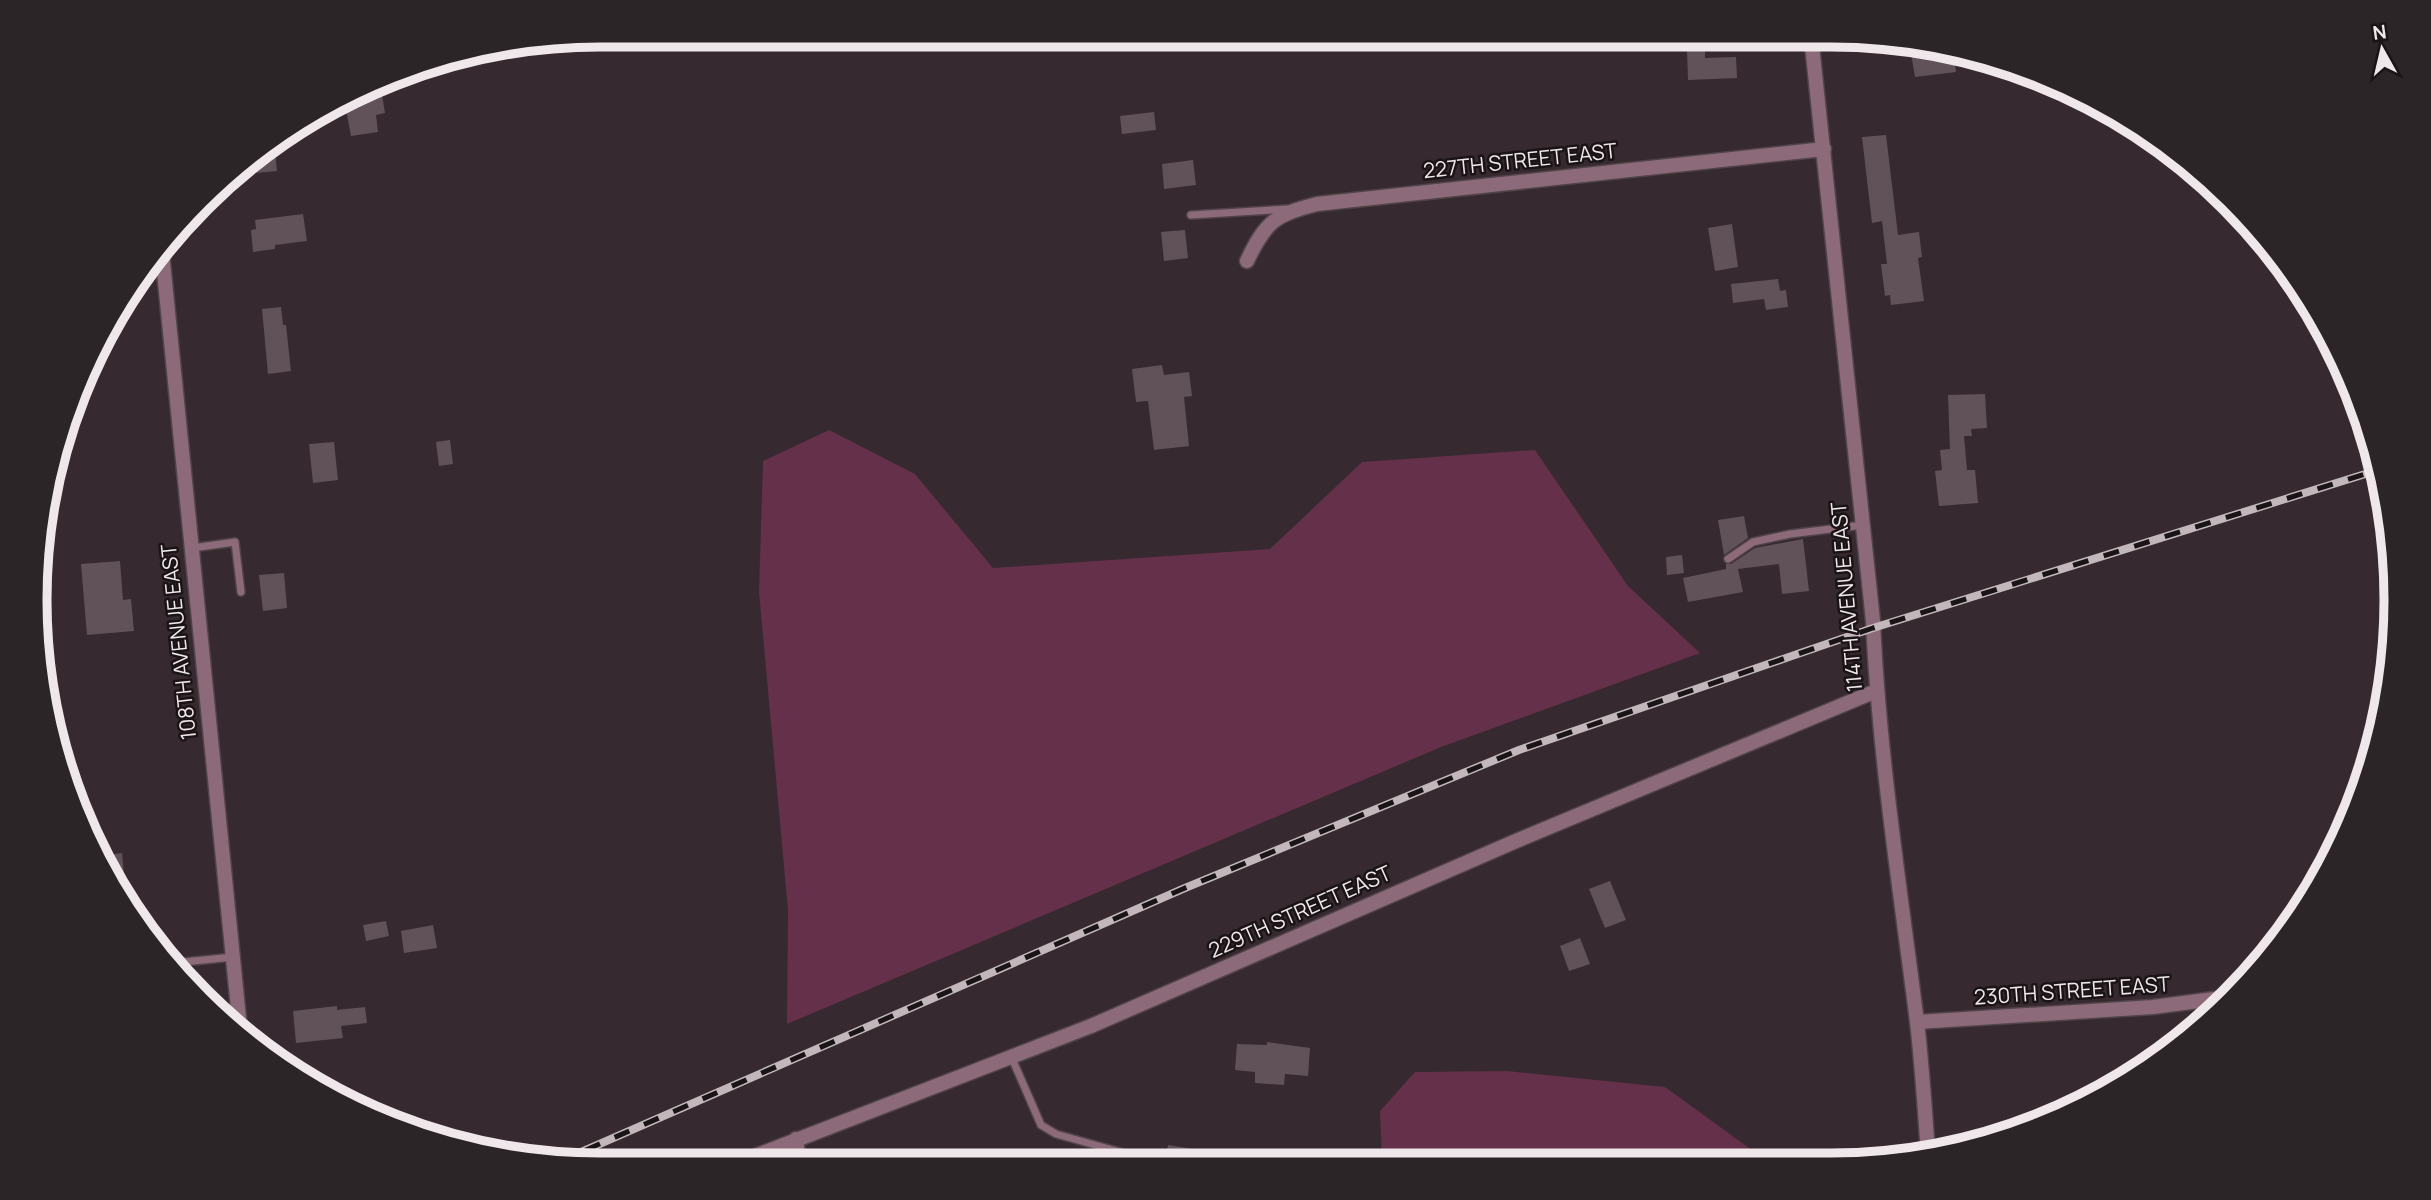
<svg xmlns="http://www.w3.org/2000/svg" width="2431" height="1200" font-family="Manrope,sans-serif">
	<rect width="100%" height="100%" fill="#36292f"/>
	<path fill="#64304a" d="M600 35H678L412 68 418 65Z
		M829 430 915 474 993 568 1270 549 1362 462 1535 450 1628 586 1700 653 1441 747 787 1024 788 910 759 592 763 461Z
		M1507 1071 1665 1087 1767 1161 1382 1162 1380 1111 1415 1072Z"/>
	<path fill="#615259" d="M1918 45 1953 50 1956 72 1915 77 1911 53 1919 52Z
		M1705 49V58L1736 57 1737 78 1688 80 1687 50Z
		M372 90 373 96 382 95 385 113 376 115 378 132 351 136 345 104Z
		M1154 112 1156 130 1122 134 1120 116Z
		M1886 135 1898 235 1919 232 1922 257 1918 258 1924 301 1891 305 1890 295 1885 296 1881 264H1887L1882 221 1872 223 1862 137Z
		M274 142 277 171 256 173 254 154Z
		M1193 160 1196 185 1164 189 1162 164Z
		M303 214 307 241 275 245V249L253 252 251 230 256 229 255 220Z
		M1732 224 1738 267 1715 271 1708 228Z
		M1185 230 1188 258 1164 261 1161 232Z
		M1778 279 1780 291 1786 290 1788 307 1766 310 1764 299 1733 303 1731 284Z
		M281 307 283 325H286L291 371 268 374 262 309Z
		M1162 365 1164 375 1189 372 1192 396 1184 397 1189 446 1154 450 1148 401 1136 402 1132 369Z
		M1985 394 1987 428 1971 429 1972 436H1964L1967 470H1975L1978 503 1939 506 1935 471 1942 470 1940 450 1950 449 1948 395Z
		M450 440 453 464 439 466 436 442Z
		M334 442 338 480 313 483 309 444Z
		M1744 516 1748 538 1724 555 1718 520Z
		M1803 539 1809 591 1782 594 1779 564 1738 569 1743 592 1688 602 1683 578 1726 569V564H1731L1755 548Z
		M1682 555 1684 573 1667 575 1666 557Z
		M120 561 123 600 131 599 134 631 87 635 81 564Z
		M284 573 287 608 263 611 259 575Z
		M122 853 126 896 98 856Z
		M1610 881 1626 920 1605 928 1589 889Z
		M386 921 389 936 366 941 363 925Z
		M433 925 437 948 404 953 401 931Z
		M1580 938 1590 964 1569 971 1560 946Z
		M337 1006V1010L365 1007 367 1023 341 1026 343 1038 296 1043 293 1011Z
		M1267 1042 1310 1048 1308 1076 1285 1074 1284 1085 1255 1083V1072L1235 1070 1237 1044 1267 1045Z
		M1168 1145 1193 1149 1191 1162H1165Z"/>
	<g fill="none" stroke-linecap="round" stroke-linejoin="round">
		<g stroke="#504449" stroke-width="10">
			<path id="service" d="M1191 215 1287 209
				M192 548 235 542 241 592
				M1728 559 1753 542 1790 534 1863 525
				M174 963 233 957
				M1011 1056 1041 1125 1056 1134 1138 1157"/>
		</g>
		<g stroke="#504449" stroke-width="17">
			<path id="minor" d="M1811 36 1873 621C1879 755 1900 888 1917 1022 1922 1065 1925 1110 1928 1154
				M1247 261C1266 221 1275 215 1317 204L1824 149
				M1917 1022 2153 1007 2229 997
				M796 1139 799 1163
				M737 1163 1091 1026 1516 841 1876 691"/>
		</g>
		<g stroke="#504449" stroke-width="17">
			<path id="tertiary" d="M162 252 240 1028"/>
		</g>
		<use href="#service" stroke="#8c6a79" stroke-width="7"/>
		<use href="#minor" stroke="#8c6a79" stroke-width="14"/>
		<use href="#tertiary" stroke="#8c6a79" stroke-width="14"/>
		<g stroke="#c2b8bc" stroke-width="8">
			<path id="rail" d="M556 1163 1185 888 1519 750 1873 628 2378 470"/>
		</g>
		<use href="#rail" stroke="#1a1416" stroke-width="5" stroke-dasharray="16" stroke-linecap="butt"/>
	</g>
	<g text-anchor="middle" stroke-width="5" stroke-linejoin="round" paint-order="stroke">
		<g font-size="21" fill="#f0e7eb" stroke="#1a1416">
			<text transform="translate(1520 161) rotate(-6)" y="7">227TH STREET EAST</text>
			<text transform="translate(1847 597) rotate(-95)" y="7">114TH AVENUE EAST</text>
			<text transform="translate(179 642) rotate(-96)" y="7">108TH AVENUE EAST</text>
			<text transform="translate(1300 912) rotate(-24)" y="7">229TH STREET EAST</text>
			<text transform="translate(2072 991) rotate(-4)" y="7">230TH STREET EAST</text>
		</g>
	</g>
	<path d="M0 0H2431V1200H0ZM600 47H1831A553 553 0 0 1 2384 600V600A553 553 0 0 1 1831 1153H600A553 553 0 0 1 47 600V600A553 553 0 0 1 600 47Z" fill="#2b2527" fill-rule="evenodd"/>
	<path fill="none" stroke="#f0e7eb" stroke-width="9" d="M600 47H1831A553 553 0 0 1 2384 600V600A553 553 0 0 1 1831 1153H600A553 553 0 0 1 47 600V600A553 553 0 0 1 600 47Z"/>
	<g transform="translate(2382 49) rotate(352)" stroke="#1a1416" stroke-width="5" paint-order="stroke">
	<path d="M0-5L12 26L0 18L-12 26Z" fill="#f0e7eb"/>
	<text y="-10" font-size="19" font-weight="bold" text-anchor="middle" fill="#f0e7eb">N</text>
	</g>
</svg>
